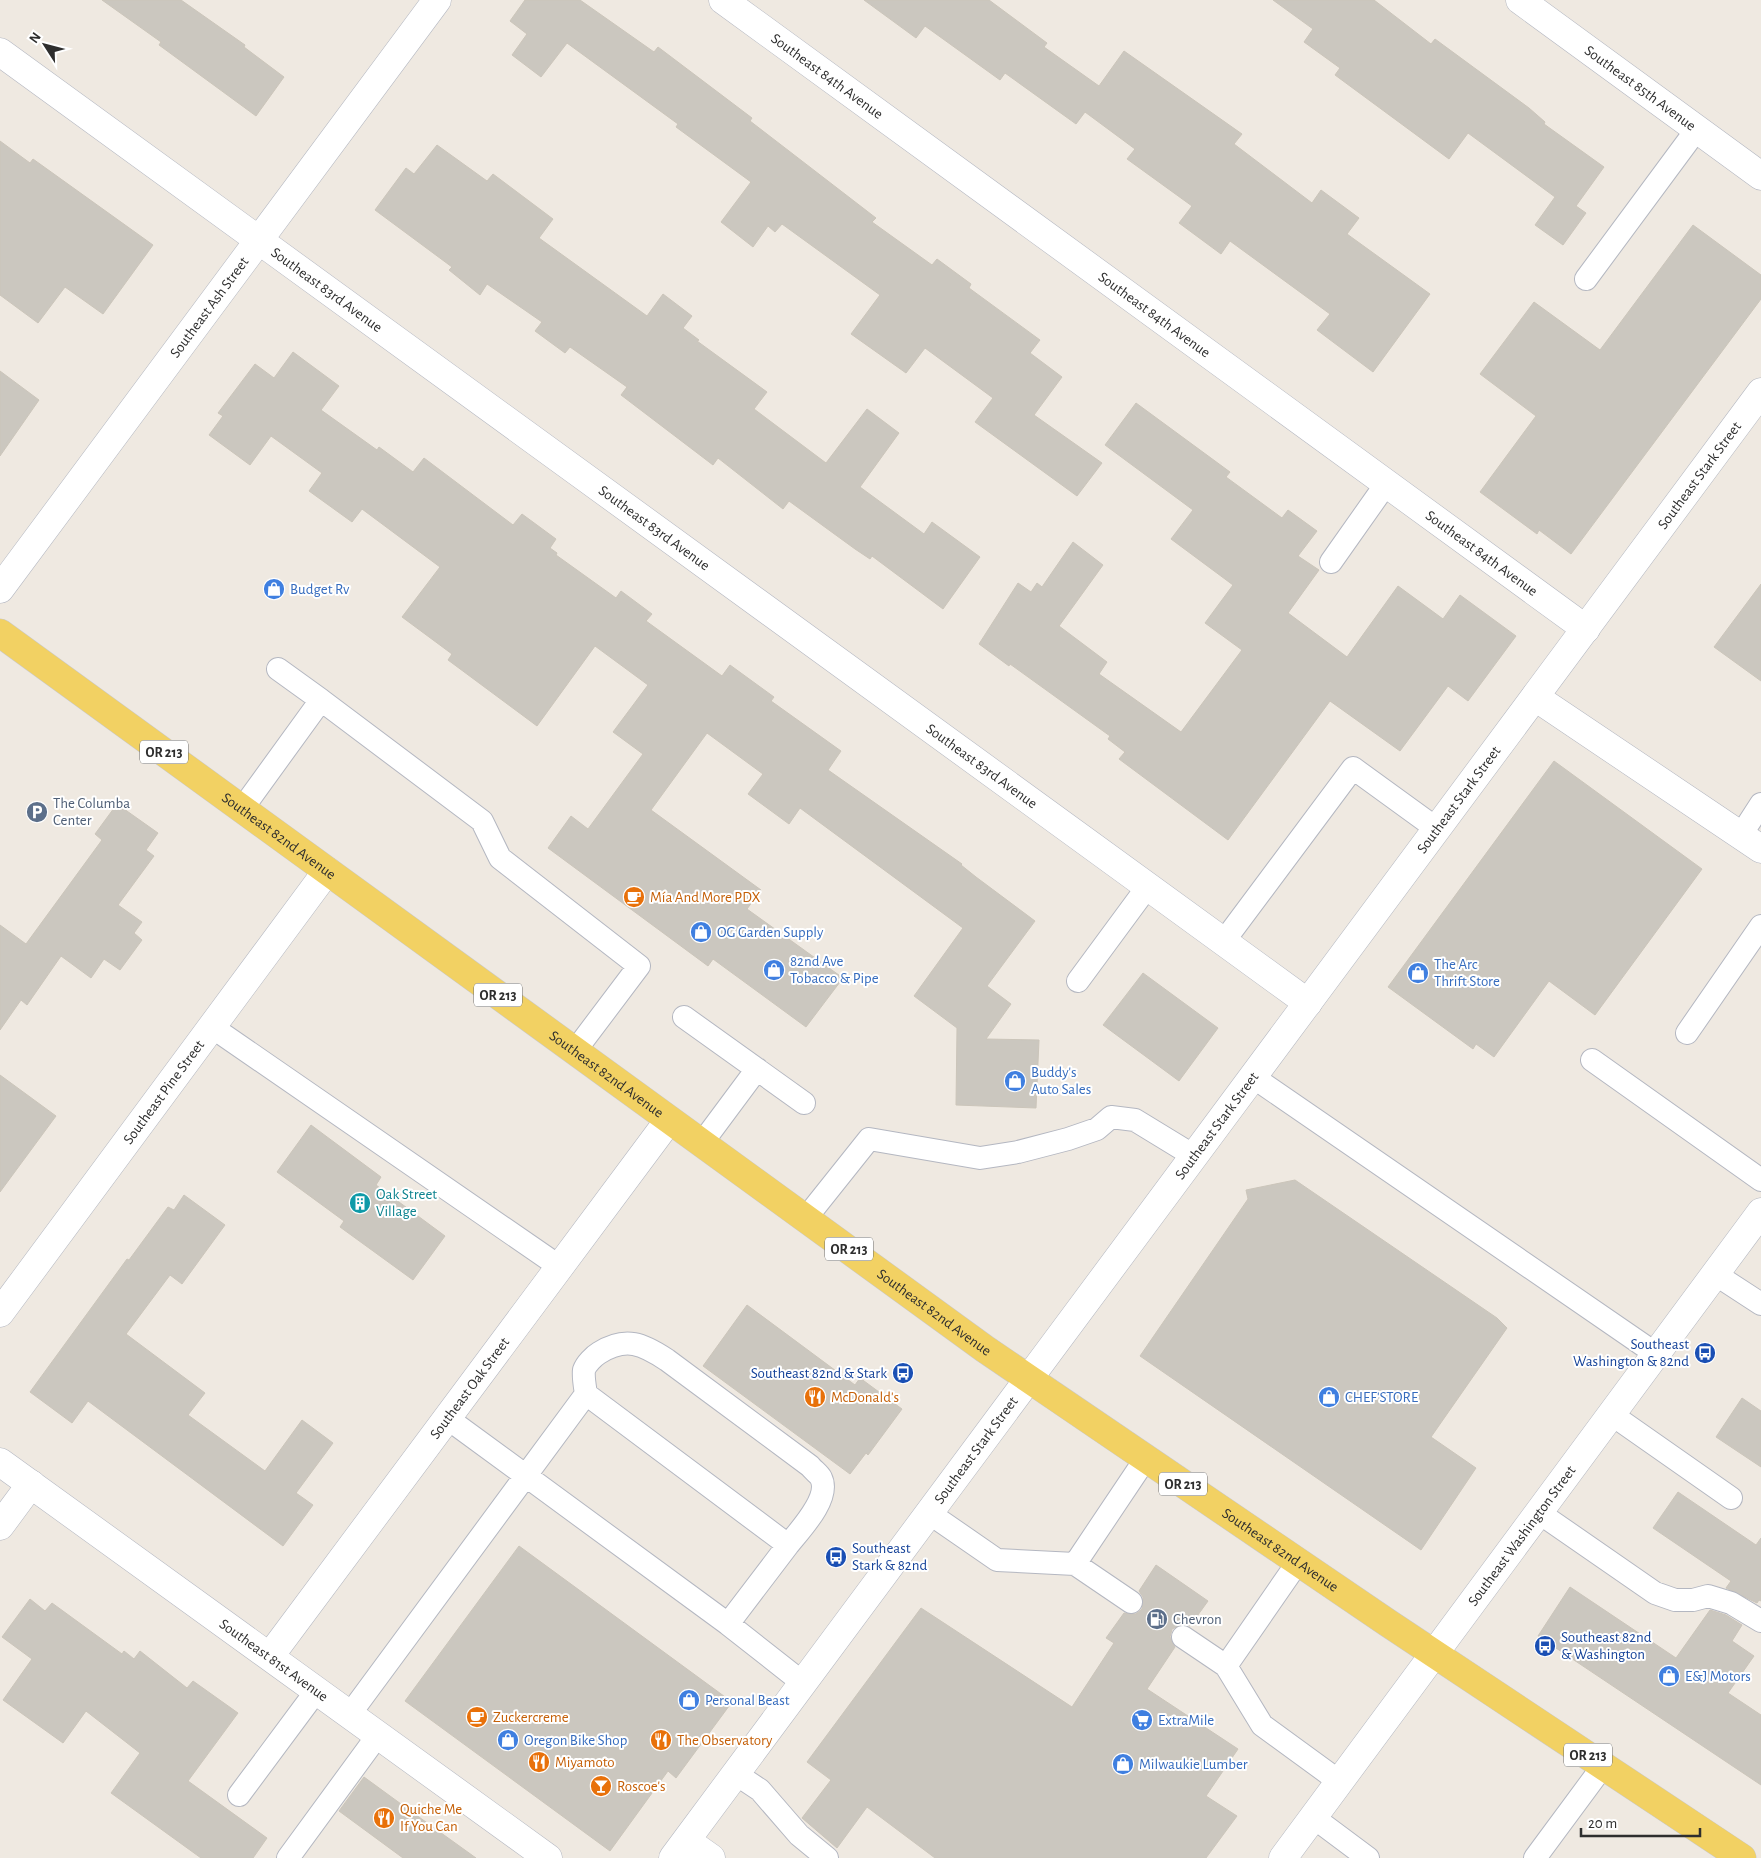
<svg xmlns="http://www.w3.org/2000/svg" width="1761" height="1858" font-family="'Alegreya Sans',sans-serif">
	<rect width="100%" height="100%" fill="#efe9e1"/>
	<path fill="#cbc7bf" stroke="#cbc5ba" d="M102 0H181L245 45 244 47 284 77 256 116 159 45 161 42Z
		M525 0H580L654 52 658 47 752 118 750 121 876 218 872 222 932 265 937 259 971 284 969 288 1040 340 1030 353 1062 377 1034 415 1102 463 1077 496 975 422 993 398 925 348 906 373 851 334 880 295 782 224 775 232 768 226 753 247 721 222 751 182 676 127 678 124 567 43 541 77 512 55 527 34 510 21Z
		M864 0H989L1047 43 1044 47 1099 86 1124 51 1242 134 1234 144 1312 203 1321 190 1359 218 1347 234 1430 294 1373 372 1317 330 1330 314 1230 241 1221 254 1179 223 1192 206 1127 159 1135 149 1085 112 1076 124 1005 73 1000 80 925 26 916 38Z
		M1273 0H1374L1431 44 1435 39 1529 108 1545 122 1544 124 1604 167 1576 206 1586 213 1563 245 1535 225 1555 197 1468 133 1449 159 1335 75 1340 68 1304 42 1313 29Z
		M0 141 30 163 33 159 153 245 103 314 65 287 38 323 0 295Z
		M437 145 487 181 493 174 553 219 539 238 647 316 663 294 692 316 683 328 699 340 697 341 767 392 754 409 826 463 867 409 899 433 860 487 924 534 932 522 980 557 943 609 872 556 870 559 855 549 789 501 783 509 718 458 713 465 621 395 627 387 570 347 565 353 535 331 542 322 487 284 480 295 449 270 452 267 375 210 406 168 414 174Z
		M1693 225 1761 275V299L1571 554 1539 530 1537 534 1480 492 1536 416 1480 374 1534 302 1600 350Z
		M293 352 339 386 321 410 377 450 379 447 413 472 424 458 513 525 522 514 556 539 550 548 557 553 556 555 616 598 621 591 652 614 646 621 722 676 730 665 774 697 771 701 841 751 828 770 962 864 961 865 976 877 1035 921 987 986 1011 1004 986 1039 1039 1040 1036 1108 956 1105 957 1028 914 996 963 928 800 808 789 824 748 794 763 774 707 733 651 810 761 890 747 909 843 978 806 1027 713 959 708 966 548 848 571 816 588 829 643 754 613 732 648 685 595 646 537 726 448 660 452 654 402 617 440 567 362 509 352 522 309 491 322 473 271 436 250 465 209 435 223 416 218 413 255 364 274 378Z
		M0 371 39 400 0 456Z
		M1136 403 1230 472 1226 477 1282 518 1288 510 1317 531 1298 556 1319 570 1288 613 1347 657 1398 586 1443 619 1460 595 1516 636 1468 701 1448 686 1400 751 1330 701 1228 840 1119 759 1125 752 1108 739 1110 736 1010 664 1009 666 979 644 1018 583 1031 592 1037 583 1042 587 1073 542 1103 565 1059 626 1107 662 1099 674 1181 732 1242 650 1205 623 1233 585 1171 539 1193 510 1105 445Z
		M1761 584V681L1714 647Z
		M1554 761 1702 869 1595 1015 1549 981 1494 1057 1476 1044 1473 1049 1388 987Z
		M117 804 158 833 146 850 154 856 118 905 142 922 134 933 142 940 120 970 104 959 91 978 61 956 27 1005 21 1000 0 1030V925L26 944 102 840 95 834Z
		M1143 973 1218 1028 1179 1081 1103 1025Z
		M0 1075 56 1116 0 1192Z
		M311 1125 381 1177 376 1185 445 1236 413 1280 340 1227 344 1221 277 1172Z
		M1295 1180 1497 1318 1507 1328 1431 1437 1476 1468 1421 1550 1140 1356 1248 1199 1246 1190Z
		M184 1195 225 1225 182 1284 170 1275 126 1334 205 1393 188 1415 265 1471 302 1420 333 1443 296 1493 313 1505 283 1546 88 1401 72 1423 30 1392 127 1259 129 1260 168 1207 174 1210Z
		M747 1305 855 1385 860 1378 902 1409 868 1455 866 1453 850 1474 703 1366Z
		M1742 1398 1761 1411V1467L1716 1437Z
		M1678 1492 1756 1545 1761 1538V1601L1759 1600 1757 1603 1726 1588 1731 1581 1653 1528Z
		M519 1546 732 1702 676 1778 668 1771 610 1851 405 1701Z
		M1156 1565 1208 1601 1190 1626 1183 1624 1172 1629 1170 1637 1175 1647 1147 1689 1238 1749 1206 1796 1237 1816 1206 1858H935L867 1807 837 1848 802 1818 831 1780 807 1762 921 1608 1072 1707 1114 1643 1106 1638 1124 1613 1136 1614 1142 1609 1143 1597 1139 1591Z
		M1570 1587 1676 1658 1710 1610 1726 1615 1742 1625 1732 1641 1754 1656 1728 1693 1761 1715V1785L1538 1636Z
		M30 1599 45 1611 52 1603 122 1654 124 1651 134 1659 140 1651 187 1688 193 1681 238 1713 188 1781 267 1838 253 1858H201L111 1793 140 1753 86 1711 63 1743 3 1700 32 1659 2 1637Z
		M364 1777 412 1812 476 1858H403L339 1811Z"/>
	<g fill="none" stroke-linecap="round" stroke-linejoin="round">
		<g stroke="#b4b7c1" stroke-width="24">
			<path id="lane" d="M1586 279 1697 129
				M1331 562 1386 484
				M278 669 321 700
				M242 809 321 700 482 821 500 858 639 966 575 1051
				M1741 835 1761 804
				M1224 941 1353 768 1437 829
				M1078 981 1148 886
				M684 1017 804 1103
				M212 1027 560 1267
				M1687 1033 1761 926
				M1592 1060 1761 1180
				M1253 1077 1656 1354
				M702 1143 757 1069
				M806 1218 869 1139 980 1158 1018 1152 1068 1139 1097 1129 1111 1117 1135 1120 1194 1156
				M1715 1274 1761 1304
				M586 1394C585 1387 583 1377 584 1370 586 1364 594 1356 599 1353 626 1336 643 1344 667 1360L810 1466C813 1470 819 1474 821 1478 831 1498 800 1530 788 1545
				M1611 1414 1731 1498
				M447 1418 728 1624 803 1683
				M1538 1512 1655 1593 1675 1600H1693L1708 1596 1731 1603 1761 1621
				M929 1513 997 1560 1075 1564 1131 1602
				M1075 1564 1146 1458
				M1183 1637 1226 1666 1262 1725 1340 1782
				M1226 1666 1298 1562
				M350 1714 586 1394 788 1545 728 1624
				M736 1774 760 1790 799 1835 827 1858
				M239 1795 317 1690
				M1313 1817 1368 1858
				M288 1858 378 1735
				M1535 1858 1603 1766"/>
		</g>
		<g stroke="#b4b7c1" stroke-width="29">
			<g id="street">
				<path id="s1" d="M723 0 1586 629"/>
				<path id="s2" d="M1520 0 1761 176"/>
				<path id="s3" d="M0 52 1308 1003"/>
				<path id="s4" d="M0 589 437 0"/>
				<path d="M1535 697 1761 849"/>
				<path id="s5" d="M0 1313 327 871"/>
				<path id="s6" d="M0 1462 548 1858"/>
				<path d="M0 1526 31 1484"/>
				<path id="s7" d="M270 1656 669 1120"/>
				<path d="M687 1841 711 1858"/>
			</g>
		</g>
		<g stroke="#b4b7c1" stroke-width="29">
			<g id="secondary">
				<path id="s8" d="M673 1858 1761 392"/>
				<path id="s9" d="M1283 1858 1761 1212"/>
			</g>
		</g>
		<g stroke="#c9c9c9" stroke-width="29">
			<g id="primary">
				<path id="s10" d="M0 633 985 1349 1388 1623 1742 1858"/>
			</g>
		</g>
		<use href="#lane" stroke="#fff" stroke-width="22"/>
		<use href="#street" stroke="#fff" stroke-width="28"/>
		<use href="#secondary" stroke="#fff" stroke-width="28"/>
		<use href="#primary" stroke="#f2d163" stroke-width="28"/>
	</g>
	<defs>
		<g id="shop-disc" transform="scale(1.125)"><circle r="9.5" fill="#3f7fe0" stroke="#fff"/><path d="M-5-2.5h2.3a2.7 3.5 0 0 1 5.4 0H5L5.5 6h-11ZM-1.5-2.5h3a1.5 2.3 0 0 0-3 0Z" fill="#fff"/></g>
		<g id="parking-disc" transform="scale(1.125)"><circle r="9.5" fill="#5c6f8a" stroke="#fff"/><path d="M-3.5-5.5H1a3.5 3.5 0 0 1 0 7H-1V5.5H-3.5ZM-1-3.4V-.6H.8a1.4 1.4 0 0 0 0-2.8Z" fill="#fff"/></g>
		<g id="cafe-disc" transform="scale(1.125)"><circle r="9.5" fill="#e8710a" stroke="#fff"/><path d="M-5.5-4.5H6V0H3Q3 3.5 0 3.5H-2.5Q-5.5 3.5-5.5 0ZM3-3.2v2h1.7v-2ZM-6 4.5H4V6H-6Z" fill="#fff"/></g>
		<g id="building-disc" transform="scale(1.125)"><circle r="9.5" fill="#0f9aa8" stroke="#fff"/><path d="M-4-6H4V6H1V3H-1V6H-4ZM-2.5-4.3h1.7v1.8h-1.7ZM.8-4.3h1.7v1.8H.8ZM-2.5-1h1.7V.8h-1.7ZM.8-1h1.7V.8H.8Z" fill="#fff"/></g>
		<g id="bus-disc" transform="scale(1.125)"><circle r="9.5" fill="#1a4fb4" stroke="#fff"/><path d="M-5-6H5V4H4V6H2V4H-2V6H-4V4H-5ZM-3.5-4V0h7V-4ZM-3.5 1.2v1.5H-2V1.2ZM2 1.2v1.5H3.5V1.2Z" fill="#fff"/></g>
		<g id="restaurant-disc" transform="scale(1.125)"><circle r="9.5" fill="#e8710a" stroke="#fff"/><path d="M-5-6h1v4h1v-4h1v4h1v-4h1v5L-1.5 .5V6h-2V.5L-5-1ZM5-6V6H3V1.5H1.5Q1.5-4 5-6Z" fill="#fff"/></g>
		<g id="fuel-disc" transform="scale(1.125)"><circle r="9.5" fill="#5c6f8a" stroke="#fff"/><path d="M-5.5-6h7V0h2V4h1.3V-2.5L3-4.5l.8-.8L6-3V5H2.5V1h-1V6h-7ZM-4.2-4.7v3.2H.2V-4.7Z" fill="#fff"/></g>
		<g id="supermarket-disc" transform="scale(1.125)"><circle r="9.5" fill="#3f7fe0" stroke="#fff"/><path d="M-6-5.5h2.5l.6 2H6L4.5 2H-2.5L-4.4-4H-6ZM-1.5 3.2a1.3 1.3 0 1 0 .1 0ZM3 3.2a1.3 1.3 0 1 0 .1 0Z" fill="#fff"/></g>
		<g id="bar-disc" transform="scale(1.125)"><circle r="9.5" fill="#e8710a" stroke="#fff"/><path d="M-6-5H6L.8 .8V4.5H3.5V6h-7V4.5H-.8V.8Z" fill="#fff"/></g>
	</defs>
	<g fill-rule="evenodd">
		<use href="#shop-disc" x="274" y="589"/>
		<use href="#parking-disc" x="37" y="812"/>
		<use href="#cafe-disc" x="634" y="897"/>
		<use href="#shop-disc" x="701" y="932"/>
		<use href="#shop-disc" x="774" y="970"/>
		<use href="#shop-disc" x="1418" y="973"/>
		<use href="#shop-disc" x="1015" y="1081"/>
		<use href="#building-disc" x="360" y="1203"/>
		<use href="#bus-disc" x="1705" y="1353"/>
		<use href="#bus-disc" x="903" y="1373"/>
		<use href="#restaurant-disc" x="815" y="1397"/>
		<use href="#shop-disc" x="1329" y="1397"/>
		<use href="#bus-disc" x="836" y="1557"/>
		<use href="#fuel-disc" x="1157" y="1619"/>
		<use href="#bus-disc" x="1545" y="1646"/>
		<use href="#shop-disc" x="1669" y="1676"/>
		<use href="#shop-disc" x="689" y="1700"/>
		<use href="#cafe-disc" x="477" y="1717"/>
		<use href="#supermarket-disc" x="1142" y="1720"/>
		<use href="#shop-disc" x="508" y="1740"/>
		<use href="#restaurant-disc" x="661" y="1740"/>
		<use href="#restaurant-disc" x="539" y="1762"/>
		<use href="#shop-disc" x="1123" y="1764"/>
		<use href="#bar-disc" x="601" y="1786"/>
		<use href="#restaurant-disc" x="384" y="1818"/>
	</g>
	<g text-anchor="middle" stroke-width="4" stroke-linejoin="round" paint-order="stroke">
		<g fill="#fff" stroke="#6d6d6d" stroke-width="1">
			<rect x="140" y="740.5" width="48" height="23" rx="4"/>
			<rect x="474" y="983.5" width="48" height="23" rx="4"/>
			<rect x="825" y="1237.5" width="48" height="23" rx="4"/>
			<rect x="1159" y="1472.5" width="48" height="23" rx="4"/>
			<rect x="1564" y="1743.5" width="48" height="23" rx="4"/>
		</g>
		<g font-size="14" font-weight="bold" fill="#2e2e2e">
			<text x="164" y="757">OR 213</text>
			<text x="498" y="1000">OR 213</text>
			<text x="849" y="1254">OR 213</text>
			<text x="1183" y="1489">OR 213</text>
			<text x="1588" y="1760">OR 213</text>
		</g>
		<g font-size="15" fill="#2e2e2e" stroke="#fff">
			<text dy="5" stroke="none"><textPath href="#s1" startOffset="129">Southeast 84th Avenue</textPath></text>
			<text dy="5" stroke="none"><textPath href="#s2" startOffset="149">Southeast 85th Avenue</textPath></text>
			<text dy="5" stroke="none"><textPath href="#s3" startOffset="404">Southeast 83rd Avenue</textPath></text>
			<text dy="5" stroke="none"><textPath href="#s4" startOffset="351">Southeast Ash Street</textPath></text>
			<text dy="5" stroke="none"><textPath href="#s1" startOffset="534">Southeast 84th Avenue</textPath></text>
			<text dy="5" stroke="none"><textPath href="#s8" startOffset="1722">Southeast Stark Street</textPath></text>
			<text dy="5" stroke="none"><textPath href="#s3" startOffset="809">Southeast 83rd Avenue</textPath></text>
			<text dy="5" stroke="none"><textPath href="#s1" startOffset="939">Southeast 84th Avenue</textPath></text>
			<text dy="5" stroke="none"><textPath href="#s3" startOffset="1214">Southeast 83rd Avenue</textPath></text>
			<text dy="5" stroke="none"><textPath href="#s8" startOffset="1318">Southeast Stark Street</textPath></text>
			<text dy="5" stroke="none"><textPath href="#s10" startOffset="345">Southeast 82nd Avenue</textPath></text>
			<text dy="5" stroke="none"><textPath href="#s10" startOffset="750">Southeast 82nd Avenue</textPath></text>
			<text dy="5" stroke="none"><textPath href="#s5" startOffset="275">Southeast Pine Street</textPath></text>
			<text dy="5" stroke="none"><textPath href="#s8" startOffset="912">Southeast Stark Street</textPath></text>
			<text dy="5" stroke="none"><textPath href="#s10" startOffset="1155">Southeast 82nd Avenue</textPath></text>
			<text dy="5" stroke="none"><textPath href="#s7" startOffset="334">Southeast Oak Street</textPath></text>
			<text dy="5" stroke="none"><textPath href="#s8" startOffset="508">Southeast Stark Street</textPath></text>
			<text dy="5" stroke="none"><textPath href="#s9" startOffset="401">Southeast Washington Street</textPath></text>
			<text dy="5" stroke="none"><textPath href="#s10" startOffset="1575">Southeast 82nd Avenue</textPath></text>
			<text dy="5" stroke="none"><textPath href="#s6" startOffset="338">Southeast 81st Avenue</textPath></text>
		</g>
		<g font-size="15" fill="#366cbe" stroke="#fff" text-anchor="start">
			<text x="290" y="594">Budget Rv</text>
			<text x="717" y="937">OG Garden Supply</text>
			<text x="790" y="966">82nd Ave<tspan x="790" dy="17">Tobacco &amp; Pipe</tspan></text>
			<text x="1434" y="969">The Arc<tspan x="1434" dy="17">Thrift Store</tspan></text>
			<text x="1031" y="1077">Buddy's<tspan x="1031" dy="17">Auto Sales</tspan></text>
			<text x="1345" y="1402">CHEF'STORE</text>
			<text x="1685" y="1681">E&amp;J Motors</text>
			<text x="705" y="1705">Personal Beast</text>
			<text x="1158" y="1725">ExtraMile</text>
			<text x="524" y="1745">Oregon Bike Shop</text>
			<text x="1139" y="1769">Milwaukie Lumber</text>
		</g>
		<g font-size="15" fill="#4e5e75" stroke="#fff" text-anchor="start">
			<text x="53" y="808">The Columba<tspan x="53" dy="17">Center</tspan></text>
			<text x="1173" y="1624">Chevron</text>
		</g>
		<g font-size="15" fill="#c56008" stroke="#fff" text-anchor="start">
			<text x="650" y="902">Mía And More PDX</text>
			<text x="831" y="1402">McDonald's</text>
			<text x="493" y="1722">Zuckercreme</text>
			<text x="677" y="1745">The Observatory</text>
			<text x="555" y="1767">Miyamoto</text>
			<text x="617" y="1791">Roscoe's</text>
			<text x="400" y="1814">Quiche Me<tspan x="400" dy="17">If You Can</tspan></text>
		</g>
		<g font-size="15" fill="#0d838f" stroke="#fff" text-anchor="start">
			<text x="376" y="1199">Oak Street<tspan x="376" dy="17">Village</tspan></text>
		</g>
		<g font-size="15" fill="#164399" stroke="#fff" text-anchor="end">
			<text x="1689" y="1349">Southeast<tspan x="1689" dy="17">Washington &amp; 82nd</tspan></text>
			<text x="887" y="1378">Southeast 82nd &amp; Stark</text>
			<text x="852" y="1553" text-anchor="start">Southeast<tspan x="852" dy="17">Stark &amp; 82nd</tspan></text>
			<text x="1561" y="1642" text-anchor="start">Southeast 82nd<tspan x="1561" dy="17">&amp; Washington</tspan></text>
		</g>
	</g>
	<g transform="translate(45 45) rotate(306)" stroke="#ffffff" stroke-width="4" paint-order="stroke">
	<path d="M0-4L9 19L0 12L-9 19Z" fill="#2e2e2e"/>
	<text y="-8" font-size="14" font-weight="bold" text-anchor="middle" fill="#2e2e2e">N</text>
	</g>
	<path d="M1581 1828v8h119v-8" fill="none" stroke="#2e2e2e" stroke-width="2.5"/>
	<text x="1588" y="1828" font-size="15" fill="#2e2e2e" stroke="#ffffff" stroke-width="4" paint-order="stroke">20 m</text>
</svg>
